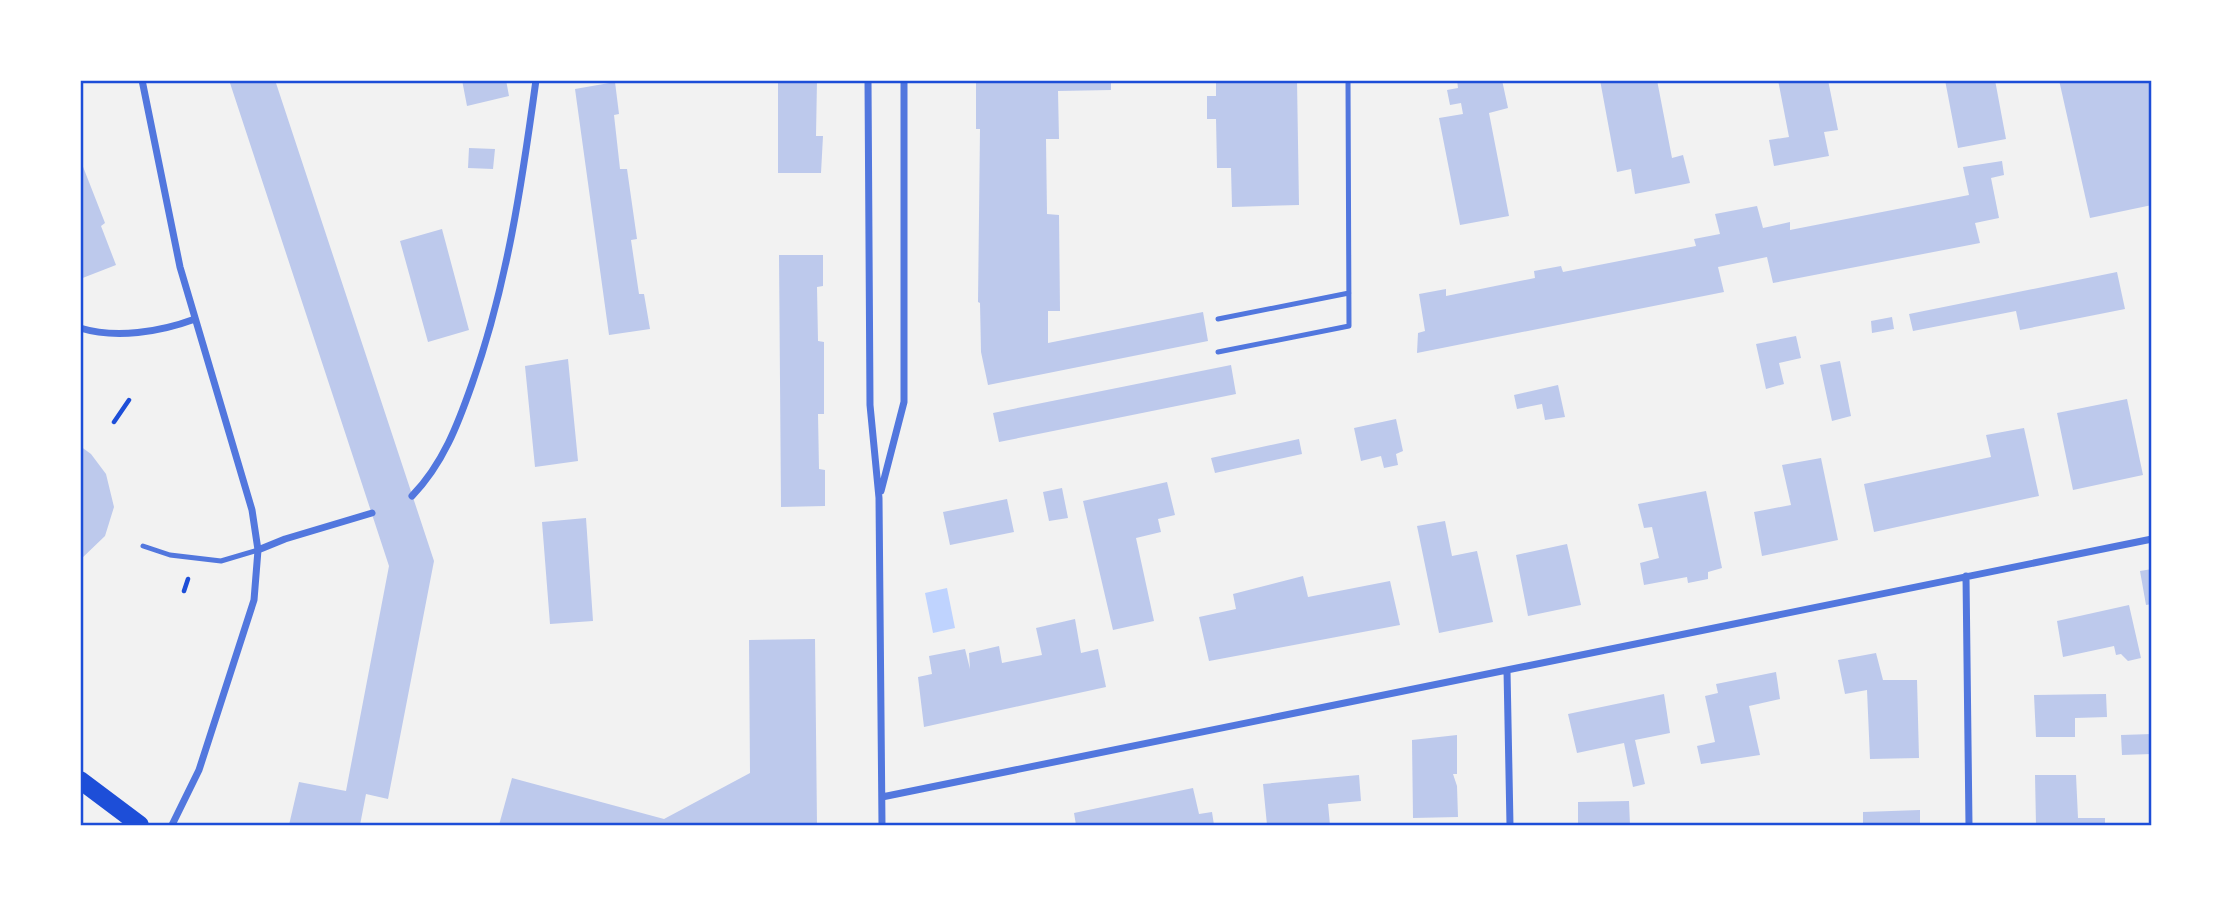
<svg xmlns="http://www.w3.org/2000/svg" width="2232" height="906" font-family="'Fira Sans Condensed',sans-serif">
	<rect width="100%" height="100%" fill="#f2f2f2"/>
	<path fill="#bfd3fe" d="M947 588 955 628 933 633 925 593Z"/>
	<path fill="#bdc9ec" d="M229 80H275L434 561 388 799 366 794 360 825H289L299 782 346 791 389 566Z
		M462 80H506L509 96 467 106Z
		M778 80H817L816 136H823L821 173H778Z
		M976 80H1111V90L1058 91 1059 139H1046L1047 214 1059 215 1060 311H1048V343L1203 312 1208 341 988 385 981 352 980 303 978 302 980 129H976Z
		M1216 80H1297L1299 205 1232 207 1231 168H1217L1216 119H1207V96H1216Z
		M1457 80H1502L1508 108 1489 113 1509 216 1460 225 1439 118 1463 114 1461 103 1450 105 1447 90 1458 88Z
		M1600 80H1657L1672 158 1683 155 1690 183 1635 194 1631 169 1617 172Z
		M1778 80H1828L1838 130 1824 132 1829 156 1774 166 1769 140 1789 137Z
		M1945 80H1995L2006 139 1958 148Z
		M2059 80H2152V205L2090 218Z
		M615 82 619 114 614 115 620 169H627L637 239 631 240 639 294H644L650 329 609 335 575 89Z
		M469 148 495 149 493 169 468 168Z
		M80 159 105 223 101 226 116 265 80 279Z
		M2002 161 2004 175 1991 178 1999 218 1975 223 1980 243 1773 283 1767 257 1718 267 1724 292 1417 353 1418 333 1425 331 1419 294 1446 289V296L1535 278 1534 271 1561 266 1563 272 1696 246 1694 239 1720 234 1715 214 1757 206 1763 228 1790 222V230L1969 195 1963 167Z
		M442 229 469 330 428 342 400 241Z
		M779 255H823V286L817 287 818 341 824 342V414H818L819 469 825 470V506L781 507Z
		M2117 272 2125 309 2020 330 2016 311 1913 331 1909 314Z
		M1892 317 1894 329 1872 333 1871 321Z
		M1796 336 1801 358 1779 363 1784 384 1766 389 1756 344Z
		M568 359 578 461 535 467 525 366Z
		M1840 361 1851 416 1832 421 1820 365Z
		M1231 365 1236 394 999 442 993 413Z
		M1558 385 1565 417 1545 420 1542 404 1517 409 1514 395Z
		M2127 399 2143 475 2073 490 2057 413Z
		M1396 419 1403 451 1396 454 1398 465 1384 468 1381 456 1361 461 1354 428Z
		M2024 428 2039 496 1874 532 1864 484 1991 457 1986 435Z
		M1299 439 1302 454 1215 473 1211 458Z
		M80 446 91 454 106 474 114 507 105 536 80 560Z
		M1821 458 1838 540 1762 556 1754 512 1791 505 1782 465Z
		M1167 482 1175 515 1158 519 1161 532 1136 538 1154 621 1113 630 1083 501Z
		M1062 488 1068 518 1049 521 1043 492Z
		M1706 491 1722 568 1708 572V579L1688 583 1687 577 1644 585 1640 563 1659 558 1652 527 1644 528 1638 504Z
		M1007 499 1014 532 950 545 943 512Z
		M586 518 593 621 550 624 542 522Z
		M1445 521 1452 556 1477 551 1493 622 1439 633 1417 526Z
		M1567 544 1581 605 1528 616 1516 555Z
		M2152 569V604L2146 605 2140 571Z
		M1303 576 1308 597 1390 581 1400 625 1209 661 1199 617 1236 609 1233 594Z
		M2129 605 2141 658 2128 661 2121 654 2116 655 2114 646 2063 657 2057 621Z
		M1075 619 1081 653 1098 649 1106 687 924 727 918 677 932 674 929 656 965 649 970 669 969 653 999 646 1002 663 1042 655 1036 628Z
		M815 639 817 825H499L512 778 664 819 750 773 749 640Z
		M1876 653 1883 680H1917L1919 758 1870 759 1867 690 1845 694 1838 660Z
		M1776 672 1780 699 1749 706 1760 755 1701 764 1697 746 1715 742 1705 696 1718 693 1716 684Z
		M1664 694 1670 733 1635 740 1645 784 1633 787 1624 743 1577 753 1568 714Z
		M2106 694 2107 717 2075 718V737H2036L2034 695Z
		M2152 734V754L2122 755 2121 735Z
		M1457 735V774H1453L1457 786 1458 817 1413 818 1412 740Z
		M1359 775 1361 801 1328 804 1330 825H1267L1263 784Z
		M2035 775H2076L2078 818H2105V825H2036Z
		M1193 788 1199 814 1212 812 1214 825H1076L1074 813Z
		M1629 801 1630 825H1578V802Z
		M1920 810V825H1863V812Z"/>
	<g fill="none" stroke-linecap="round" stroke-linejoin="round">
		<path stroke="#1d4ed8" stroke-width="4.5" d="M114 422 129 400
			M184 591 188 579"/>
		<path stroke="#5277de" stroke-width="5" d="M1218 319 1349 293
			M1218 352 1349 326 1348 80
			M143 546 170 555 221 561 258 550"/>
		<path stroke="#5277de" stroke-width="7" d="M142 80 180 267 252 510 258 550 254 600 199 770 172 825
			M868 80 870 405 879 498 882 825
			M80 328C116 339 160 332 195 319
			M881 491 904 402V80
			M412 496C443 464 458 424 472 384 507 285 522 183 536 80
			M258 550 285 539 372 513
			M1966 576 1969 825
			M1507 670 1510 825
			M882 797 2152 539"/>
		<path stroke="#1d4ed8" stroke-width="18" d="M80 780 140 825"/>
	</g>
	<rect width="2232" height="906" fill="none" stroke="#ffffff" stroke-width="164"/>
	<rect x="82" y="82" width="2068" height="742" fill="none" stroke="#1d4ed8" stroke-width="2.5"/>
</svg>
